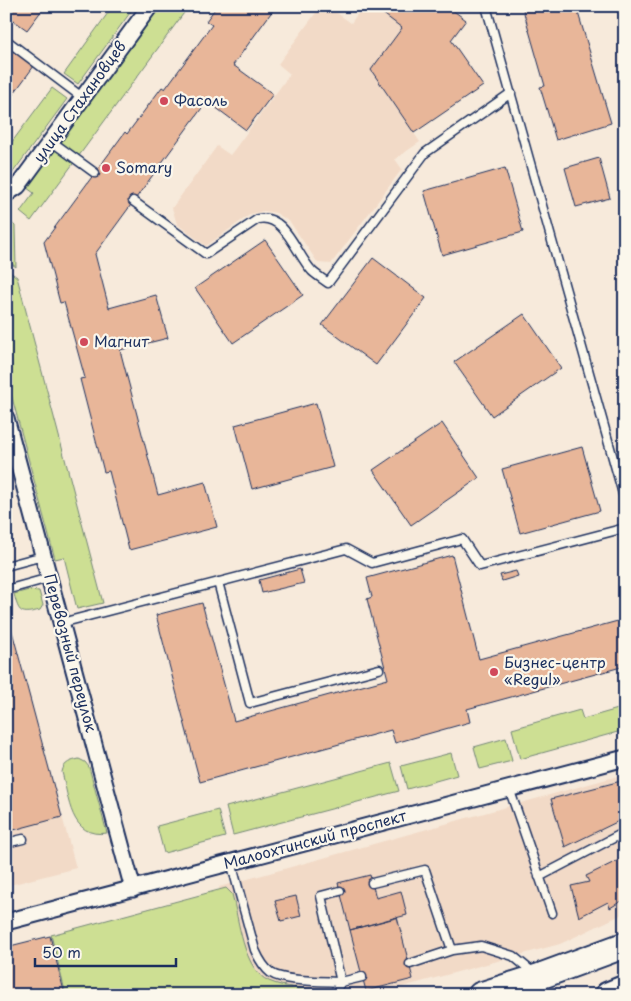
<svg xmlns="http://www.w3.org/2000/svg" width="631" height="1001" font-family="'Playpen Sans',sans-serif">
	<rect width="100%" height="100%" fill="#f7eadb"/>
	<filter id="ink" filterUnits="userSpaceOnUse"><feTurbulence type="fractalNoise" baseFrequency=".02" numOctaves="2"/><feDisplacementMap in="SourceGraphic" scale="10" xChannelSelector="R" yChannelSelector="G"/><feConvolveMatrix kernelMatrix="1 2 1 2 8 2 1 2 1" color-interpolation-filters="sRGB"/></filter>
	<g filter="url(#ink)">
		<path fill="#f2dac7" d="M321 6H327L351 23 363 6H373L380 12 384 6H447L466 20 451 40 447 33 378 80 420 142 395 159 402 169 331 264 318 263 290 222 276 213 264 211 251 214 206 246 177 224 172 208 217 146 230 155 234 150 290 74 278 64Z
			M6 609 76 868 6 886Z
			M625 774V913L560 944 373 995H271L248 982 219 887Z"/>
		<path fill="#cddf93" stroke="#748778" d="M113 6H135L78 84 64 74Z
			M161 6H189L31 221 20 212 34 193 27 188Z
			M52 88 67 99 11 175 6 171V150Z
			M6 217 15 226 16 267 6 260Z
			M6 269 17 277 103 603 77 609 64 557 55 559 6 375Z
			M29 590 39 591 43 605 40 610C20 615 19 613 14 594Z
			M625 707V730L520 759 512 729 580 710 583 719Z
			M506 738 512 761 480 769 474 747Z
			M451 753 457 775 407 789 401 766Z
			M79 759 85 762 89 767 107 833C70 839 69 798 62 772 64 762 71 761 79 759Z
			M391 763 399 791 233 835 226 807Z
			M218 810 225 837 164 853 157 826Z
			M226 888 232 894C239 919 243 970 269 981 285 988 302 988 319 990L322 992V995H66L51 935Z"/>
		<path fill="#e8b699" stroke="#1b2f5e" d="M6 6H45L27 30 6 15Z
			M217 6H276L233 65 273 94 246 130 207 101 95 254 109 308 156 295 168 338 120 350 158 495 205 482 217 527 129 550 110 475 109 471 104 472 81 383 80 379 85 378 64 302 60 303 44 242 125 132 127 134 162 87 165 89 212 25 206 21Z
			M373 6H447L466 20 451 40 483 86 414 133 371 70 402 28Z
			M522 6H576L611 123 556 140 540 87 545 86Z
			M6 45 34 66 6 104Z
			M599 158 610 198 576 207 565 168Z
			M505 168 523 232 442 255 424 191Z
			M265 240 303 295 233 343 195 288Z
			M373 258 426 298 376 365 322 325Z
			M524 314 561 368 492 416 454 362Z
			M316 403 333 467 252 489 235 425Z
			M442 423 479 478 411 525 373 470Z
			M582 447 600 511 520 533 502 469Z
			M452 555 479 659 625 619V666L467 709 470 722 395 743 391 730 200 782 156 615 202 603 234 721 388 679 367 599 372 597 367 578Z
			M300 569 304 583 262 593 259 580Z
			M516 571 518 576 502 581 500 575Z
			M6 609 62 817 6 832Z
			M625 780V818L565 847 551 799Z
			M625 857V899L610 908 608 902 579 917 571 886 589 882 586 876Z
			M370 875 376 898 401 891 407 915 350 930 338 883Z
			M296 896 301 916 281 921 275 901Z
			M397 917 413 979 366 991 350 930Z
			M50 936 65 995H6V947Z"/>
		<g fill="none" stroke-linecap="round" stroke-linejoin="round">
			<g stroke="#1b2f5e" stroke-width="11">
				<path id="lane" d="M486 6 625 501
					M6 40 83 98
					M51 141 95 173
					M133 201 206 254 258 219C285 213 296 254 312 271 316 275 323 279 328 283L425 153 511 93
					M6 566 43 556
					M218 582 250 703 379 669
					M6 590 49 578
					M61 623 346 549 372 563 462 539 480 566 625 528
					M509 788 552 913
					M6 843 23 839
					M231 862 255 950C259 959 263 967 271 973 284 982 325 981 341 982L321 896 340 891
					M539 877 625 832
					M372 883 425 870 452 950
					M410 964 452 950 481 946 513 956 535 974
					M333 995 341 982 362 977"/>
			</g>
			<g stroke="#1b2f5e" stroke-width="19">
				<path id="street" d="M6 194 18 186 150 6
					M6 418 133 889
					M6 922 625 758"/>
			</g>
			<g stroke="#1b2f5e" stroke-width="29">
				<path id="primary" d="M481 995 538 977 625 945
					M608 995 625 988"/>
			</g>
			<use href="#lane" stroke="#fbf7ec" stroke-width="8"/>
			<use href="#street" stroke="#fbf7ec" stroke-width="15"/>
			<use href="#primary" stroke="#fbf7ec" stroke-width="25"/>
		</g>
	</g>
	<g fill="#d1495b" stroke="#fbf7ec" stroke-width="2">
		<circle cx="164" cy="101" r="5"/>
		<circle cx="106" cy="168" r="5"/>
		<circle cx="84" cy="342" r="5"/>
		<circle cx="494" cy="672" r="5"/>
	</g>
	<g text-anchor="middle" stroke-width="4.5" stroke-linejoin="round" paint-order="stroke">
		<g font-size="15" fill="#1b2f5e" stroke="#fbf7ec" text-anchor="start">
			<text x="174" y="106">Фасоль</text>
			<text x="116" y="173">Somary</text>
			<text x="94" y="347">Магнит</text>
			<text x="504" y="668">Бизнес-центр<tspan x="504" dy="17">«Regul»</tspan></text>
		</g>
		<g font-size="15" fill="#1b2f5e" stroke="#fbf7ec">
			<text transform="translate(80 102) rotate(-54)" y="5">улица Стахановцев</text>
			<text transform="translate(70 653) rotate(75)" y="5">Перевозный переулок</text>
			<text transform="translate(315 840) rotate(-15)" y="5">Малоохтинский проспект</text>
		</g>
	</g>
	<rect width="631" height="1001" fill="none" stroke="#fbf7ec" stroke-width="25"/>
	<rect x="12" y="12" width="606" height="976" fill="none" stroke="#1b2f5e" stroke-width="2" filter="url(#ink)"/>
	<path d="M35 958v8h141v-8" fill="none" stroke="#1b2f5e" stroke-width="2.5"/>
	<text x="42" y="958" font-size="15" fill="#1b2f5e" stroke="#fbf7ec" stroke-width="4" paint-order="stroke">50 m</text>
</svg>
